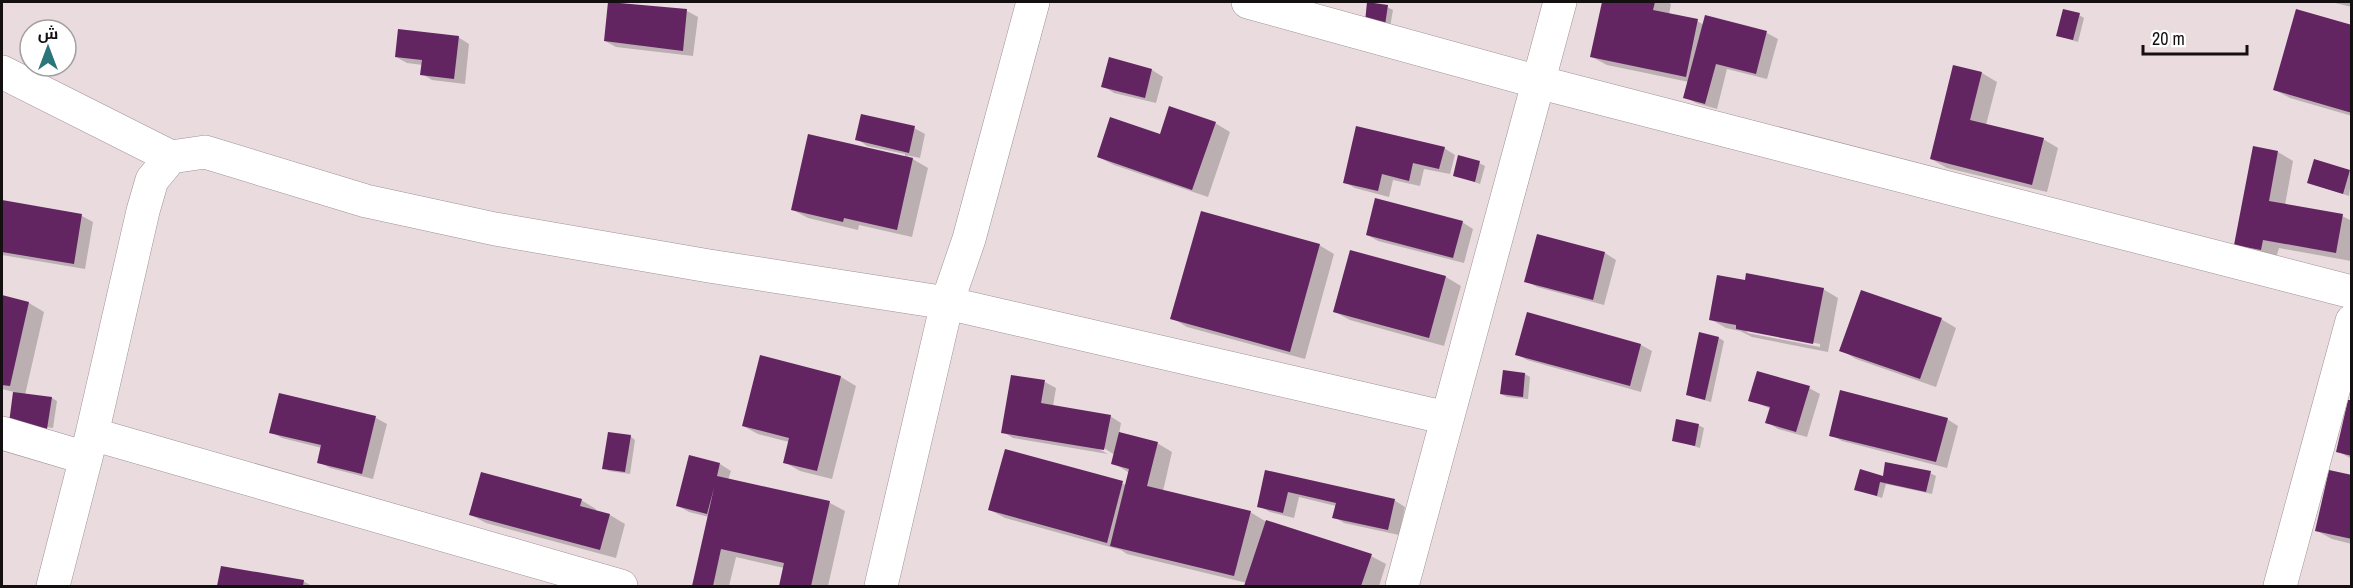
<svg xmlns="http://www.w3.org/2000/svg" width="2353" height="588" font-family="'Archivo Narrow',Cairo,sans-serif">
	<rect width="100%" height="100%" fill="#eadbdf"/>
	<path fill="#0003" fill-rule="evenodd" d="M610 2 687 11 698 17 693 56 616 47 605 41Z
		M1603 2H1667L1671 4 1669 15 1697 21 1704 25 1707 17 1767 33 1778 39 1767 79 1727 69 1717 109 1696 103 1685 97 1689 82 1607 65 1592 57Z
		M2331 2H2352V7Z
		M1387 7 1393 10 1390 27 1372 24Z
		M2079 15 2084 18 2078 42 2058 36Z
		M2352 27V116L2290 98 2275 90Z
		M458 37 469 44 465 84 432 80 422 74 423 65 407 63 396 57Z
		M1110 59 1152 70 1163 77 1156 103 1114 93 1103 86Z
		M1982 73 1997 82 1986 125 2043 139 2058 148 2047 192 1947 168 1931 159Z
		M1215 123 1230 132 1208 197 1114 165 1098 157Z
		M914 128 925 134 920 158 906 155 928 168 912 237 859 225 858 230 808 218 793 210 905 157V154L867 146 857 139Z
		M1444 148 1455 155 1450 174 1424 169 1420 186 1393 180 1389 197 1355 188 1344 182Z
		M2278 152 2293 161 2285 205 2342 216 2352 221 2351 261 2279 248 2276 258 2251 253 2236 244Z
		M2315 161 2352 173 2349 196 2309 183Z
		M1479 163 1485 166 1480 184 1454 175Z
		M2 202 82 216 93 222 85 269 2 255Z
		M1462 222 1473 229 1464 263 1378 241 1367 235Z
		M1538 235 1605 253 1616 260 1604 305 1537 287 1526 281Z
		M1319 245 1334 254 1305 359 1187 327 1172 318Z
		M1446 277 1461 286 1444 346 1350 320 1335 312Z
		M1746 282 1823 289 1838 298 1828 352 1752 337 1740 331 1726 328 1710 319ZM1744 329 1820 344V347L1748 333Z
		M2 297 29 303 44 312 25 395 52 398 57 401 53 428 10 422 14 392 2 389Z
		M1528 314 1641 345 1652 351 1641 392 1527 360 1516 354Z
		M1941 319 1956 328 1936 387 1856 359 1841 350Z
		M1719 338 1724 341 1711 402 1693 397 1687 394Z
		M1504 372 1525 374 1530 377 1528 399 1507 397 1501 394Z
		M841 377 856 386 832 479 800 471 784 462 789 442 758 434 743 426Z
		M1045 382 1056 388 1053 406 1110 416 1121 423 1119 434 1157 443 1172 452 1163 491 1250 512 1265 521 1371 556 1386 564 1379 586H1246L1247 583 1127 554 1121 550 1005 518 990 510 1006 451 1127 485 1128 472 1113 463 1115 455 1099 445 1097 448 1108 454 1013 438 1003 432Z
		M1809 388 1820 394 1807 437 1778 429 1767 422 1771 409 1750 400Z
		M2352 402V459L2337 451Z
		M376 418 387 424 373 479 330 468 319 462 322 448 282 438 271 432Z
		M1947 419 1958 426 1947 468 1842 441 1831 435Z
		M1698 425 1704 428 1700 448 1674 440Z
		M630 436 635 440 630 474 609 471 604 468Z
		M720 464 731 471 728 480 830 503 845 511 828 586H780L784 568 736 557 729 586H694L709 517 689 512 678 506Z
		M1266 472 1394 500 1405 507 1399 535 1344 523 1334 517 1336 506 1299 497 1294 518 1270 512 1259 506Z
		M1930 473 1936 476 1932 494 1886 484 1882 498 1855 489 1884 477Z
		M2352 476V544L2332 539 2317 531Z
		M581 500 596 509V511L610 515 625 524 616 558 486 523 471 515Z
		M303 581 312 586H219Z"/>
	<path fill="#622562" d="M608 2 687 9 683 51 604 41Z
		M1367 2 1388 5 1385 25 1365 22Z
		M1602 2H1655L1653 10 1698 19 1686 77 1590 57Z
		M2063 9 2080 13 2073 40 2056 36Z
		M2296 9 2352 25V113L2273 90Z
		M1705 15 1767 31 1756 74 1716 64 1705 104 1683 98Z
		M398 29 459 36 454 79 420 75 422 60 395 57Z
		M1109 57 1152 69 1145 98 1101 87Z
		M1953 65 1982 72 1970 120 2044 138 2032 185 1930 159Z
		M1169 106 1216 122 1192 190 1097 157 1110 117 1160 134Z
		M861 114 915 126 909 153 855 140Z
		M1356 126 1445 147 1439 169 1413 163 1409 181 1382 174 1378 191 1343 183Z
		M808 134 913 158 897 230 844 218 843 222 791 210Z
		M2253 146 2278 151 2269 201 2343 214 2336 253 2263 240 2261 250 2234 245Z
		M1458 155 1480 161 1475 182 1453 176Z
		M2314 159 2350 170 2343 194 2307 183Z
		M1375 198 1463 221 1453 258 1366 235Z
		M2 200 82 214 74 264 2 252Z
		M1201 211 1320 244 1290 352 1170 319Z
		M1537 234 1605 252 1593 300 1524 282Z
		M1350 250 1446 276 1429 338 1333 312Z
		M1746 273 1824 288 1813 344 1736 329V325L1709 320 1717 275 1745 280Z
		M1861 290 1942 318 1920 379 1839 351Z
		M2 295 29 302 10 386 2 385Z
		M1527 312 1641 344 1630 386 1515 355Z
		M1699 332 1719 337 1705 400 1686 395Z
		M760 355 841 376 817 471 783 463 789 438 742 426Z
		M1503 370 1525 373 1523 397 1500 394Z
		M1757 371 1810 386 1796 432 1765 423 1770 407 1748 401Z
		M1011 375 1045 380 1041 403 1111 415 1104 450 1001 433Z
		M1840 390 1948 418 1936 462 1829 436Z
		M13 392 52 397 47 429 9 423Z
		M279 393 376 416 362 474 317 463 321 445 269 433Z
		M2348 400H2352V456L2336 452Z
		M1676 419 1699 424 1695 446 1672 441Z
		M608 432 631 435 625 472 602 469Z
		M1119 432 1158 442 1147 486 1251 511 1234 576 1110 546 1129 469 1111 464Z
		M1005 449 1123 481 1107 543 988 510Z
		M689 455 720 463 717 476 830 501 811 586H779L784 563 721 549 713 586H692L714 488 707 514 676 506Z
		M1885 462 1931 471 1926 492 1880 482 1877 496 1854 490 1860 469 1883 476Z
		M1265 470 1395 499 1388 530 1332 518 1336 503 1288 492 1283 513 1257 507Z
		M2329 470 2352 475V539L2315 531Z
		M481 472 582 499 580 506 610 514 600 550 469 515Z
		M1266 520 1372 554 1361 586H1244Z
		M221 566 304 580 303 586H217Z"/>
	<g fill="none" stroke-linecap="round" stroke-linejoin="round">
		<g stroke="#9f9295" stroke-width="34">
			<path id="minor" d="M1248 2 1538 82 2352 292
				M2 72 171 157
				M2 433 86 458
				M92 434 621 586
				M53 586 92 434 143 211 152 180 171 157 205 152 366 201 495 229 709 266 947 303 1447 418
				M881 586 947 303 969 239 1033 2
				M1402 586 1560 2
				M2280 586 2352 321"/>
		</g>
		<use href="#minor" stroke="#fff" stroke-width="33"/>
	</g>
	<rect width="2353" height="588" fill="none" stroke="#140f11" stroke-width="6"/>
	<g transform="translate(48 48)"><circle r="28" fill="#ffffff" stroke="#a19fa0" stroke-width="1.5"/>
	<path d="M0-4.5L10 22L0 15L-10 22Z" fill="#2b757b"/>
	<text y="-9" font-size="16" font-weight="bold" text-anchor="middle" fill="#140f11">ش</text>
	</g>
	<path d="M2143 45v9h104v-9" fill="none" stroke="#140f11" stroke-width="3"/>
	<text x="2152" y="45" font-size="18" fill="#140f11" stroke="#ffffff" stroke-width="4.5" paint-order="stroke">20 m</text>
</svg>
